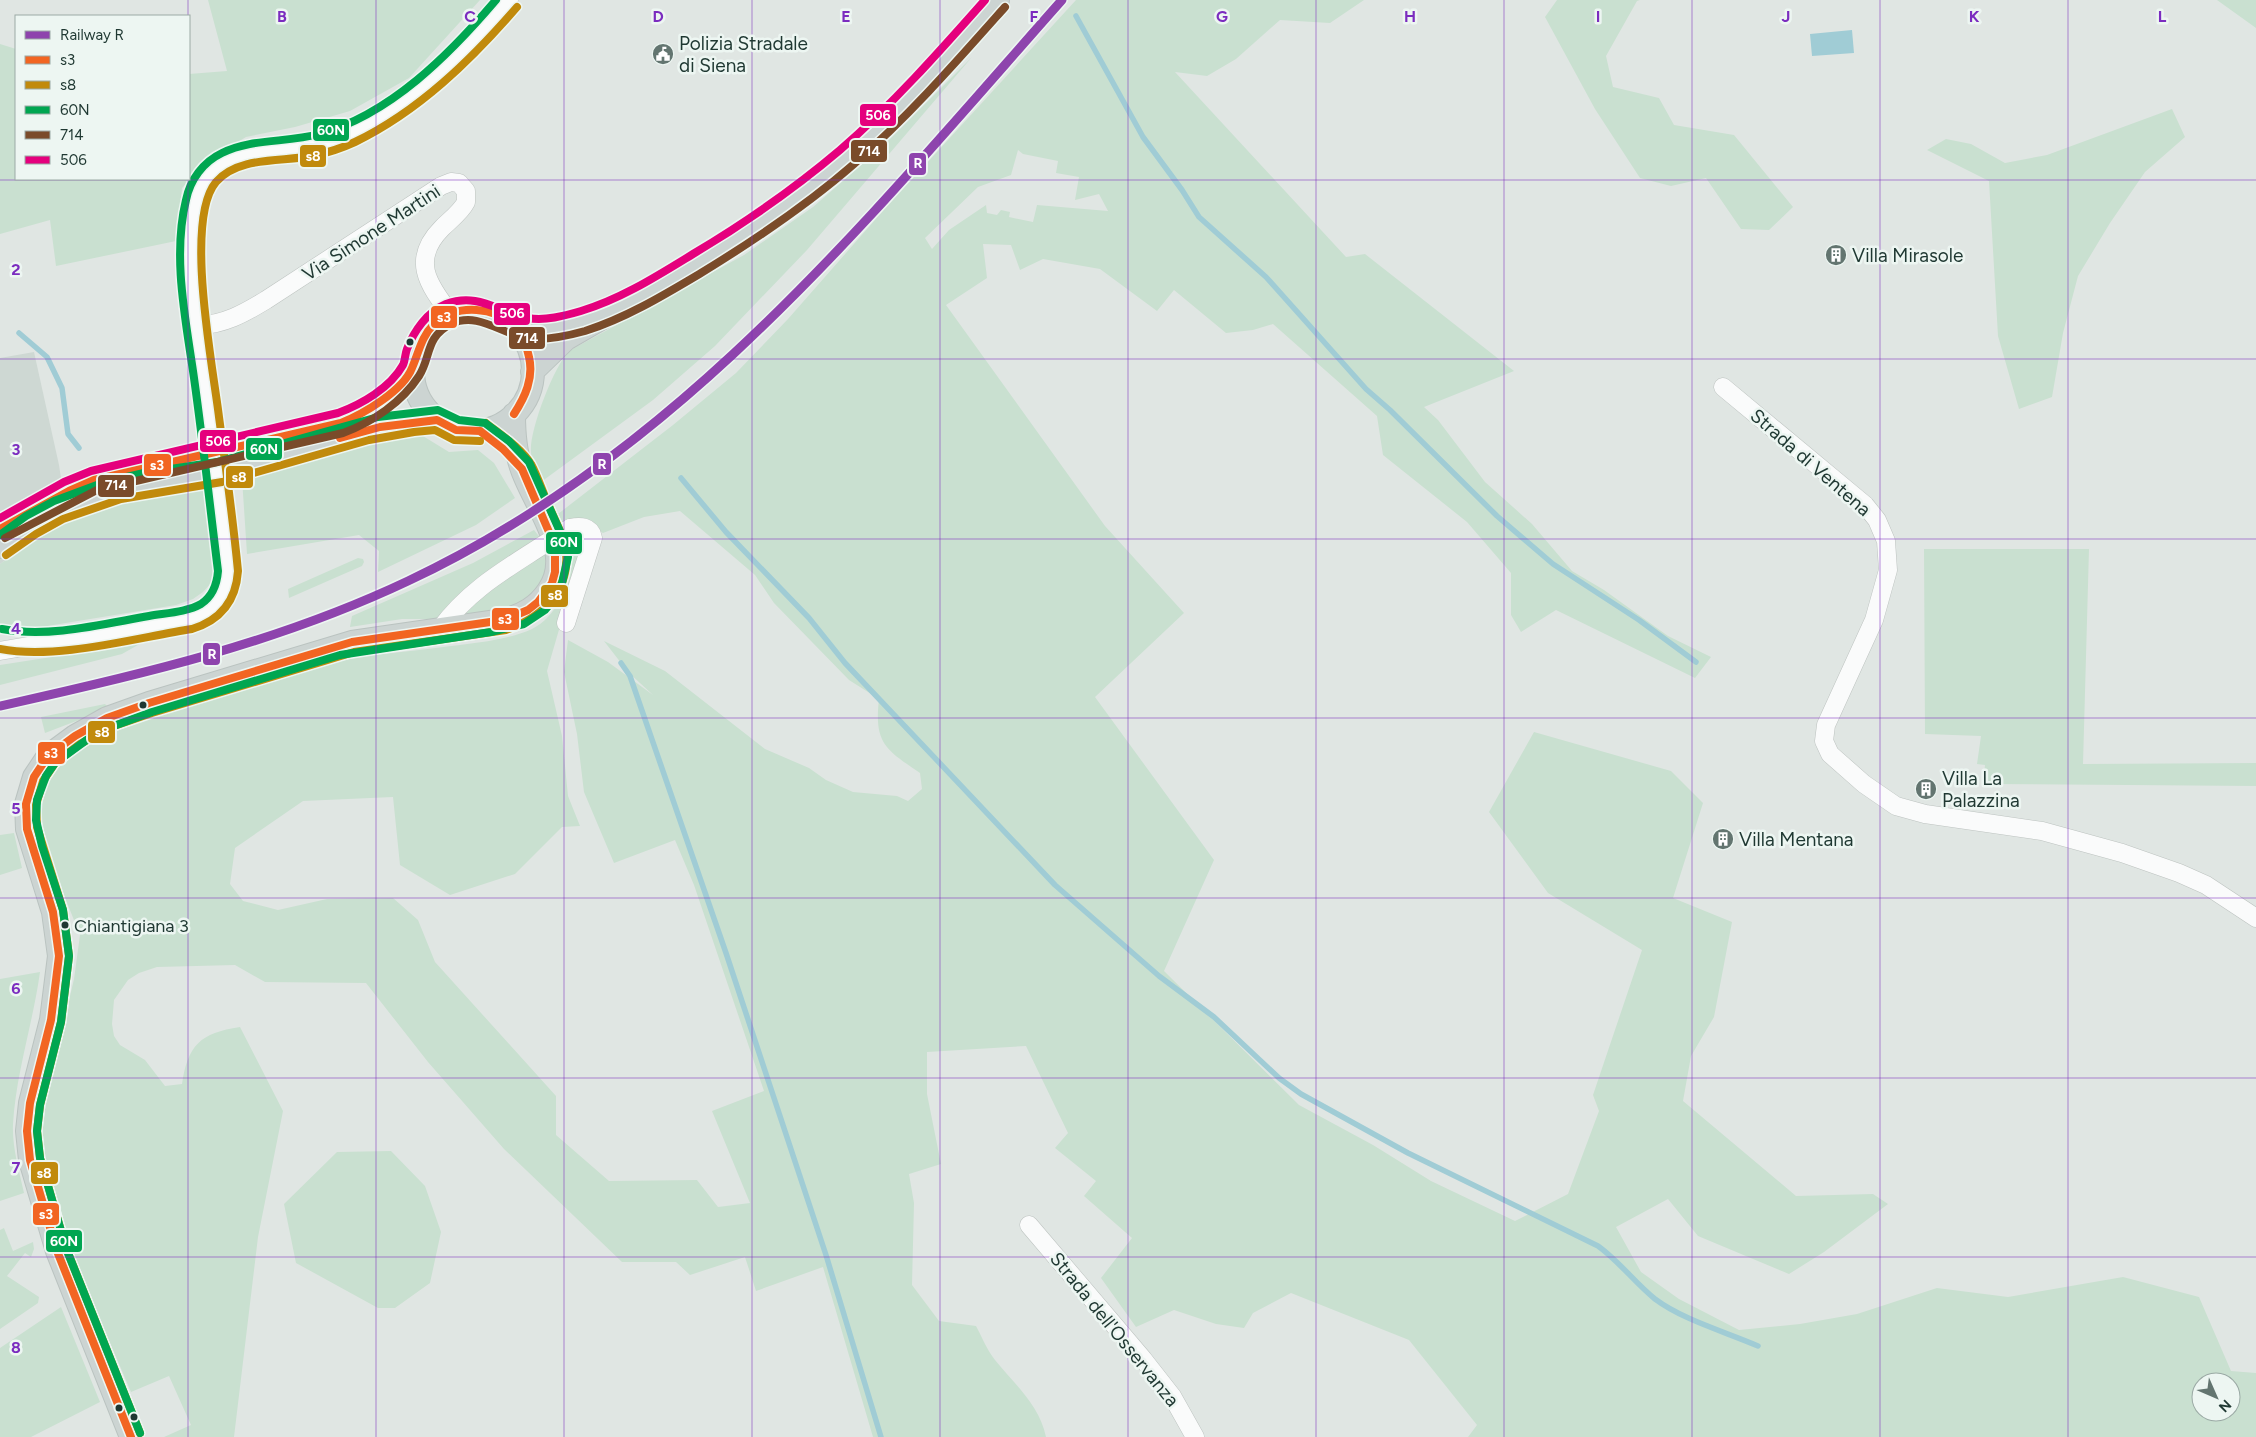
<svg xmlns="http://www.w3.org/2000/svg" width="2256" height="1437" font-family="Figtree,sans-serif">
	<rect width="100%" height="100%" fill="#e0e6e3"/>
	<path fill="#ced8d3" d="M34 352 59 465 67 518 5 556 7 559 0 564V358Z"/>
	<path fill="#c9e0d0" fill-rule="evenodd" d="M208 0H480L409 78 350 111 295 127 246 137 208 160 182 188 176 241 56 266 50 220 0 234V44L16 49V179H189V74L227 71Z
		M1076 0H1364L1330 23 1280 20 1236 59 1207 76 1175 72 1346 257 1365 254 1514 371 1424 407 1438 420 1485 482 1532 524 1572 571 1604 590 1668 636 1711 657 1695 678 1556 610 1521 632 1511 615V573L1467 522 1383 455 1377 416 1273 324 1253 330 1226 333 1174 290 1157 311 1100 269 1043 259 1020 270 1011 245 983 244 987 278 946 305 1105 526 1184 613 1095 697 1214 860 1164 971 1299 1105 1373 1145 1431 1181 1515 1221 1568 1194 1599 1111 1593 1095 1642 950 1548 893 1489 812 1534 732 1671 771 1703 803 1673 898 1732 922 1714 1017 1691 1056 1683 1101 1796 1196 1873 1194 1888 1204 1824 1252 1789 1274 1698 1236 1668 1199 1616 1227 1641 1272 1679 1299 1739 1330 1800 1324 1857 1314 1937 1288 2008 1297 2123 1277 2199 1297 2231 1371 2256 1373V1437H1468L1477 1425 1409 1340 1291 1293 1253 1313 1244 1328 1216 1324 1174 1310 1136 1327 1101 1278 1132 1238 1084 1196 1096 1181 1055 1148 1068 1133 1026 1046 927 1052V1094L941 1164 909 1174 914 1203 912 1285 939 1321 976 1326C982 1337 987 1350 995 1360 1015 1385 1039 1404 1046 1437H873L823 1267 756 1291 745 1257 690 1275 676 1262H622L504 1149 428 1062 366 983 265 982 235 965 157 967 139 973 128 980 114 1000 112 1024 114 1036 120 1045 145 1060 165 1086 182 1084C188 1045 200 1033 240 1027L283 1111 258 1237 234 1437H164L191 1425 169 1376 131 1392 75 1261 43 1159 42 1116 74 979 80 935 45 848C40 825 36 798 49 778 83 723 196 703 255 685 283 676 313 663 342 659 378 654 415 651 451 646 477 643 507 640 532 629 562 614 578 568 568 537 577 537 580 539 583 547L547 671 562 736 568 796 580 826 562 827 515 874 450 895 400 865 393 797 303 801 235 848 230 884 243 901 278 910 327 899 393 898 418 920 435 962 556 1096V1135L609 1181 697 1180 718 1207 750 1203 712 1111 764 1091 694 885 675 840 614 863 584 792 577 734 564 672 568 640 608 662 653 695 628 672 604 641 665 671 765 749 809 768 826 780 853 792 897 796 908 801 922 789 920 773C885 749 874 743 879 699L849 680 774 603 755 575 680 511 644 517 603 533 582 521 564 525 558 514 673 425 736 373 788 319 882 212ZM1018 150 1023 154 1058 161 1056 173 1079 177 1075 200 1099 194 1108 211 1037 205 1033 222 1009 217 1010 212 1001 210 997 215 987 213 986 205 949 230 932 249 925 238 978 187 1011 175ZM2201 1382H2231V1412H2201Z
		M1557 0H1640L1637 1 1606 56 1613 87 1659 98 1674 125 1734 135 1793 207 1769 230 1741 229 1706 178 1671 186 1640 178 1595 109 1545 17Z
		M2217 0H2256V28Z
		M972 57 807 250 715 346 653 400 541 482C537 472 531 463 531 452 529 431 554 366 569 351L744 255 813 207 882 147Z
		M2172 109 2185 137 2145 172 2110 223 2078 276 2063 333 2052 397 2019 409 1998 336 1989 181 1927 150 1946 139 1971 144 2005 163 2047 155Z
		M405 432 418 433 449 452 478 450 494 463 515 498 476 525 378 572 379 551 359 535 247 554 242 478Z
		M208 486 219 568 212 582 203 592 193 599 176 605 29 629H18L0 623V564L7 559 5 556C21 545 38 530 56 522 105 501 156 490 208 486Z
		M534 530 542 540 445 615 436 619H402L350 627 352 616 473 563Z
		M1924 549H2089L2083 764 2256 763V786L1983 784 1985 765 1977 764 1981 736 1925 734Z
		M546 551C552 607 506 608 465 616L462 608Z
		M358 558 363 559 364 562 362 566 289 598 288 589Z
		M152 637 122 654 0 685V665L58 656Z
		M105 704 107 706 105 710 45 733 41 717Z
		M14 833 22 868 0 875V835Z
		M40 972C33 1023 16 1073 13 1124 12 1147 19 1170 24 1193L0 1201V979Z
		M391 1151 425 1186 441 1232 430 1283 395 1308H378L296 1263 284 1204 337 1152Z
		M4 1228 13 1251 33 1242 34 1249 31 1257 25 1253 7 1276 39 1297 38 1303 0 1329V1230Z
		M61 1307 100 1402 31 1437H0V1348Z"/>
	<path fill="#a0ccd5" d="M1852 30 1854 53 1812 56 1810 34Z"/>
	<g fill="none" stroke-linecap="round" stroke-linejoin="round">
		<path stroke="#a0ccd5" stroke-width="5.5" d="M1076 16 1143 137 1182 190 1199 217 1266 277 1366 389 1390 410 1497 516 1553 564 1639 620 1696 662
			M19 333 47 357 62 388 68 434 79 448
			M681 478 726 532 809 618 845 663 1055 885 1159 976 1214 1017 1279 1078 1301 1094 1408 1153 1598 1246C1619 1261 1635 1283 1655 1299 1683 1320 1726 1332 1758 1346
			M621 663 630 676 726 953 826 1255 881 1437"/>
		<g stroke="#bdc3c0" stroke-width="19">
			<path id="minor" d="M451 314C427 284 411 259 442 228 450 220 461 212 466 202V191L459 183 451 182 441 186 266 300C243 314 225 324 197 326 195 283 180 209 210 174 232 148 273 155 303 149 319 145 335 140 350 133 411 104 467 51 509 0
				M1723 387 1865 505 1877 520 1886 541 1888 570 1874 620 1826 725 1824 741 1830 754 1864 784 1896 806 1925 814 2042 831 2122 853 2179 873 2206 885 2256 918
				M566 623 593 538C591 526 580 526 570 528
				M440 629C469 590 503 571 543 545
				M0 651 198 617C219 609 227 593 228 571
				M1029 1225 1143 1359 1172 1396 1195 1437"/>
		</g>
		<g stroke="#bac3c0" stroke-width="24">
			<path id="major" d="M413 371a60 60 0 1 1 120 0a60 60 0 1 1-120 0Z
				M512 324 546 329 585 319
				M532 372 566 339 708 257 803 193 847 157 897 109 998 0
				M117 474 352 419 381 404 413 368
				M0 547C44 514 91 494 145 483 174 477 205 476 234 468 301 451 367 424 437 420
				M131 1437 57 1251 30 1160 27 1131 30 1103 51 1020 59 956 53 912 27 829 26 804 34 777 48 756 75 736 107 718 149 703 352 642 504 620C523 615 537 607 548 591 576 552 533 505 521 467 515 450 514 432 514 414"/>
		</g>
		<use href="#minor" stroke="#fafbfb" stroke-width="18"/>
		<use href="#major" stroke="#ccd4d2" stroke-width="22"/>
		<g stroke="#bdc3c0" stroke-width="19" stroke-linecap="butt">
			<path id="minor-bridge" d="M197 326 228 571
				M543 545 570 528"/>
		</g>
		<use href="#minor-bridge" stroke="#fafbfb" stroke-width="18"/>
		<g stroke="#edf6f2" stroke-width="11">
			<path id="bus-1" d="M340 438 380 427 437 420 456 430 480 431
				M0 529 69 491 94 480 341 423C363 414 403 391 412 368 419 352 421 337 434 324 457 303 497 306 517 329 524 337 527 347 529 357 534 378 525 397 514 414
				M131 1437 57 1251 30 1160 27 1131 30 1103 51 1020 59 956 53 912 27 829 26 804 34 777 48 756 75 736 107 718 149 703 352 642 504 620 528 610 538 602 552 583 555 572V546L522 469 503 449 480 431"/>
		</g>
		<g stroke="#edf6f2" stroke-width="11">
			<path id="bus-2" d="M6 555 36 534 63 519 121 499 222 482 369 440 414 432 435 430 454 440 480 441
				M0 649C56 660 135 638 192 629 221 620 236 601 238 571 233 519 226 468 219 417 213 367 184 220 216 182 238 156 282 162 312 156 327 153 342 148 355 142 419 111 471 60 517 7
				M140 1433 66 1248 40 1158 37 1131 40 1105 61 1022 69 956 63 910 37 827 36 805 43 781 55 763 80 744 111 727 152 713 354 652 506 630C544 617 573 588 565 545 562 532 554 519 549 506 543 493 538 477 531 464 521 448 501 435 486 423"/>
		</g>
		<g stroke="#edf6f2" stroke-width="11">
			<path id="bus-3" d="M0 535 26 516 54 501 105 482 144 473 217 462 378 417 438 410 459 420 485 423 509 441 529 462 562 536 568 557 560 592 545 610 524 624 491 632 340 655 152 712 111 727 88 739 55 763 46 776 37 800 36 820 42 846 63 910 69 956 61 1022 40 1105 37 1131 40 1158 66 1248 140 1433
				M2 629C49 638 103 624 149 616 166 613 187 612 201 604 213 596 217 584 218 571 210 507 203 442 194 378 186 321 172 257 186 200 190 180 203 162 222 153 252 138 287 143 319 134 390 115 450 54 496 0"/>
		</g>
		<g stroke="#edf6f2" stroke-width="11">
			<path id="bus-4" d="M5 538 97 490 343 433C373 422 402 402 419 376 431 358 425 337 451 324 478 311 501 334 527 338 546 341 567 336 585 331 626 318 664 295 701 273 755 240 807 205 854 164 909 116 957 61 1005 7"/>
		</g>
		<g stroke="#edf6f2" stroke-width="11">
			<path id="bus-5" d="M0 518 64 482 91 471 338 413C362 404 390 388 403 365 405 361 405 354 407 349 414 331 427 312 446 304 478 292 498 312 528 318 545 321 564 316 581 311 621 299 657 276 693 254 745 223 794 189 840 150 892 105 939 52 985 0"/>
		</g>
		<use href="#bus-1" stroke="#f26522" stroke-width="8"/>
		<use href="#bus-2" stroke="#c18a0c" stroke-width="8"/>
		<use href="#bus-3" stroke="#00a651" stroke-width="8"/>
		<use href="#bus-4" stroke="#7a4b2a" stroke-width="8"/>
		<use href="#bus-5" stroke="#e5007d" stroke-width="8"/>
		<g stroke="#edf6f2" stroke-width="12">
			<path id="rail-1" d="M0 706C140 675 277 643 408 581 679 454 868 219 1062 0"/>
		</g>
		<use href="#rail-1" stroke="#8e44ad" stroke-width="9"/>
	</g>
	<path fill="none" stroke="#7b2cbf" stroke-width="1" stroke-opacity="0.55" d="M188 0V16M376 0V1437M564 0V1437M752 0V1437M940 0V1437M1128 0V1437M1316 0V1437M1504 0V1437M1692 0V1437M1880 0V1437M2068 0V1437M188 179V1437M0 180H2256M0 359H2256M0 539H2256M0 718H2256M0 898H2256M0 1078H2256M0 1257H2256"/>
	<defs>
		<g id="civic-disc" transform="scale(1.125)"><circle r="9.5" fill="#637570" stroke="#edf6f2"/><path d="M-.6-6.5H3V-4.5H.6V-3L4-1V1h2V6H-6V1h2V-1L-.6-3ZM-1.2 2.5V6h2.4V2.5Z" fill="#fff"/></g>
		<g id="building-disc" transform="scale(1.125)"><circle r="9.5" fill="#637570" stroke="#edf6f2"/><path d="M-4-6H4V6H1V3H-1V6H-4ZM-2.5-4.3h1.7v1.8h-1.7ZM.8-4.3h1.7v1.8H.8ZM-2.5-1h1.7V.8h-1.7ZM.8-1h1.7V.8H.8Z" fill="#fff"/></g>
	</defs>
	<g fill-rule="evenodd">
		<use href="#civic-disc" x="663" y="54"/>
		<use href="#building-disc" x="1836" y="255"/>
		<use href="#building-disc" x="1926" y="789"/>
		<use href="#building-disc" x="1723" y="839"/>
	</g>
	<g fill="#1f3832" stroke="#edf6f2" stroke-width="2">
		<circle cx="410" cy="342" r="4.5"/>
		<circle cx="143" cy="705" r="4.5"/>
		<circle cx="65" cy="925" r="4.5"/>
		<circle cx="119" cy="1408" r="4.5"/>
		<circle cx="134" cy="1417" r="4.5"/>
	</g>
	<g text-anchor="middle" stroke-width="5" stroke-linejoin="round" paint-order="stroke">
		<g font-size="18" fill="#1f3832" stroke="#edf6f2" text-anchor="start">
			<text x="74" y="932">Chiantigiana 3</text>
		</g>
		<g font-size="19" fill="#1f3832" stroke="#edf6f2" text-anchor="start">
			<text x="679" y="50">Polizia Stradale<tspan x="679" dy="22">di Siena</tspan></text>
			<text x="1852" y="262">Villa Mirasole</text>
			<text x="1942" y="785">Villa La<tspan x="1942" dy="22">Palazzina</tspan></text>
			<text x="1739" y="846">Villa Mentana</text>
		</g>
		<g font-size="19" fill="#1f3832" stroke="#edf6f2">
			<text transform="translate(371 232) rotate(-33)" y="7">Via Simone Martini</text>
			<text transform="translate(1811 462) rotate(41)" y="7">Strada di Ventena</text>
			<text transform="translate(1115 1329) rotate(51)" y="7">Strada dell'Osservanza</text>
		</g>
	</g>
	<g font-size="16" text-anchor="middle" font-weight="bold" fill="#7b2cbf" stroke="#edf6f2" stroke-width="5" stroke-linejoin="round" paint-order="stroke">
		<text x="282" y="22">B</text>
		<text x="470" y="22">C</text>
		<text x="658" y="22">D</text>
		<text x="846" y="22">E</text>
		<text x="1034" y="22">F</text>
		<text x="1222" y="22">G</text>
		<text x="1410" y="22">H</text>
		<text x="1598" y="22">I</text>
		<text x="1786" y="22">J</text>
		<text x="1974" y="22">K</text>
		<text x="2162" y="22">L</text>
		<text x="16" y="275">2</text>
		<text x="16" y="455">3</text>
		<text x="16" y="634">4</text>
		<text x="16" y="814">5</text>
		<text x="16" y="994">6</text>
		<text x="16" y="1173">7</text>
		<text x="16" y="1353">8</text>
	</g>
	<g stroke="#edf6f2" stroke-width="2">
		<rect x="859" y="103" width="38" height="24" rx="5" fill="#e5007d"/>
		<rect x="312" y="118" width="38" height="24" rx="5" fill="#00a651"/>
		<rect x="850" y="139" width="38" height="24" rx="5" fill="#7a4b2a"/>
		<rect x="299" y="144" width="28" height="24" rx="5" fill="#c18a0c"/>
		<rect x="908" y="152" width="19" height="24" rx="5" fill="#8e44ad"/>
		<rect x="493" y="302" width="38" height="24" rx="5" fill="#e5007d"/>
		<rect x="430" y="305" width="28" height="24" rx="5" fill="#f26522"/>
		<rect x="508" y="326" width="38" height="24" rx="5" fill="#7a4b2a"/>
		<rect x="199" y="429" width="38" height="24" rx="5" fill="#e5007d"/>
		<rect x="245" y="437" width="38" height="24" rx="5" fill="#00a651"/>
		<rect x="592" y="452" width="20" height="24" rx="5" fill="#8e44ad"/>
		<rect x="143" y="453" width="29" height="24" rx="5" fill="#f26522"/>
		<rect x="225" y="465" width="29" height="24" rx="5" fill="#c18a0c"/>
		<rect x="97" y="474" width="38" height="24" rx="5" fill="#7a4b2a"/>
		<rect x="545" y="531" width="38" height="24" rx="5" fill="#00a651"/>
		<rect x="540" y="584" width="29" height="24" rx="5" fill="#c18a0c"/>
		<rect x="491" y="607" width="29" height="24" rx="5" fill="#f26522"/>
		<rect x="202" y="642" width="19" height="24" rx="5" fill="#8e44ad"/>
		<rect x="87" y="720" width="29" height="24" rx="5" fill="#c18a0c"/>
		<rect x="37" y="741" width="29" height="24" rx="5" fill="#f26522"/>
		<rect x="30" y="1161" width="29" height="24" rx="5" fill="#c18a0c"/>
		<rect x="32" y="1202" width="28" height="24" rx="5" fill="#f26522"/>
		<rect x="45" y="1229" width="38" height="24" rx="5" fill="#00a651"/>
	</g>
	<g font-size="14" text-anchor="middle" font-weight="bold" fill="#fff">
		<text x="878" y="120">506</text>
		<text x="331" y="135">60N</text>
		<text x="869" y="156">714</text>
		<text x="313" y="161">s8</text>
		<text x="918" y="168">R</text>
		<text x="512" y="318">506</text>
		<text x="444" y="322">s3</text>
		<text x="527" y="343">714</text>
		<text x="218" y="446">506</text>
		<text x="264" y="454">60N</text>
		<text x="602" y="469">R</text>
		<text x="157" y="470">s3</text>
		<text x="239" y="482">s8</text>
		<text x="116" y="490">714</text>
		<text x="564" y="547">60N</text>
		<text x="555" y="600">s8</text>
		<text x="505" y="624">s3</text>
		<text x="212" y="659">R</text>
		<text x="102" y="737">s8</text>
		<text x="51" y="758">s3</text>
		<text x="44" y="1178">s8</text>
		<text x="46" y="1219">s3</text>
		<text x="64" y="1246">60N</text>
	</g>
	<rect x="15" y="15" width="175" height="165" fill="#edf6f2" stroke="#9baaa5"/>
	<rect x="25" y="31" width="25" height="8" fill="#8e44ad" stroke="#9baaa5"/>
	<text x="60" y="40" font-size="15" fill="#1f3832">Railway R</text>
	<rect x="25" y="56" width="25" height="8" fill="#f26522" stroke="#9baaa5"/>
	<text x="60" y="65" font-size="15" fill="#1f3832">s3</text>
	<rect x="25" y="81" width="25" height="8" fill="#c18a0c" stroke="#9baaa5"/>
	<text x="60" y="90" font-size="15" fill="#1f3832">s8</text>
	<rect x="25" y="106" width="25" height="8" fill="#00a651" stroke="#9baaa5"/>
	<text x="60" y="115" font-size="15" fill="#1f3832">60N</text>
	<rect x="25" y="131" width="25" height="8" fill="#7a4b2a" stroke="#9baaa5"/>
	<text x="60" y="140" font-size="15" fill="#1f3832">714</text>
	<rect x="25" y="156" width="25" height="8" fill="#e5007d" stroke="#9baaa5"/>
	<text x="60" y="165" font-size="15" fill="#1f3832">506</text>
	<g transform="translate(2216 1397) rotate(135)"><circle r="24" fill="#edf6f2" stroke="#9baaa5"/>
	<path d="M0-4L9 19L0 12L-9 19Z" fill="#637570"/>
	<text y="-8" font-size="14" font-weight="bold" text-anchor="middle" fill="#1f3832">N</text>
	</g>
</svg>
